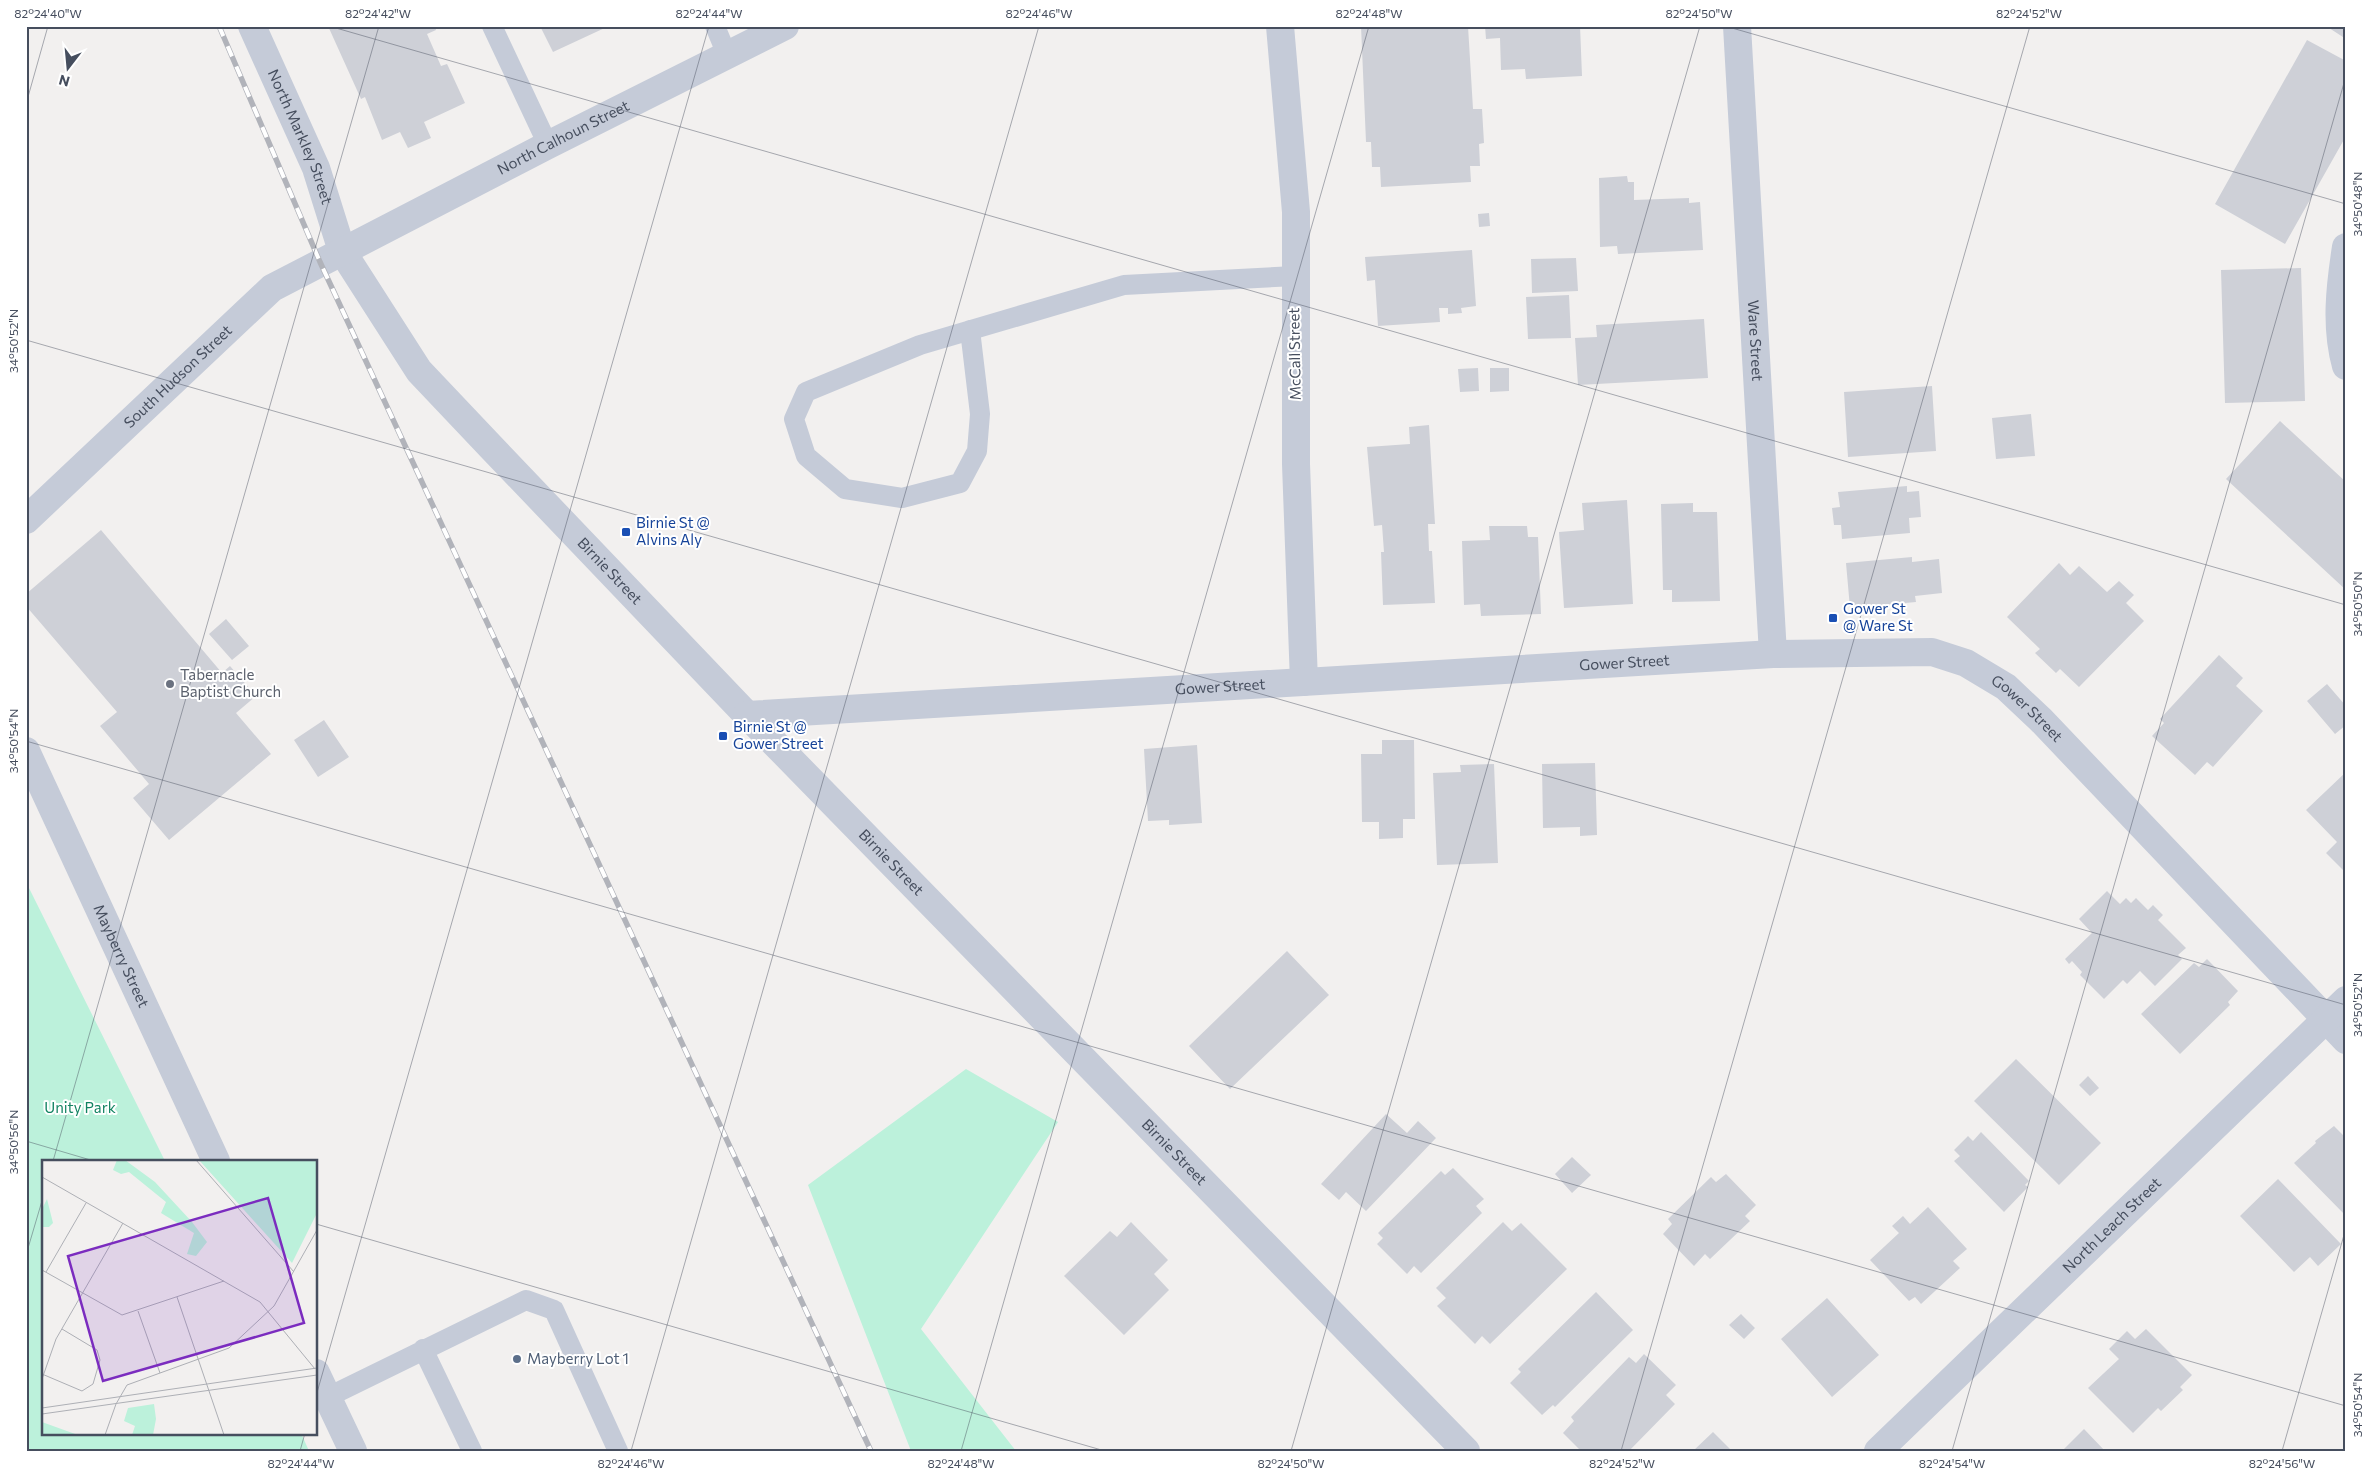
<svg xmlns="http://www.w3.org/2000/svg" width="2372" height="1477" font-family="Commissioner,sans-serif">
	<rect width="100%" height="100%" fill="#f2f0ef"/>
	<path fill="#bcf1db" d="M26 882 165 1161H44V1433H301L309 1451H26Z
		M966 1069 1058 1122 921 1329 1016 1451H911L808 1185Z"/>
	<path fill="#ced0d7" d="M328 26H435L436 30 427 34 441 66 447 64 448 66 465 103 424 122 431 138 408 148 400 132 382 140 365 97 361 99Z
		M540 26H609L553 52Z
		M1361 26H1468L1473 109H1482L1484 143 1479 144 1480 166H1470L1471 182 1381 187 1380 167H1372L1371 142H1366Z
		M1485 26H1580L1582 76 1526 79 1525 69 1501 70 1500 38 1486 39Z
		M2326 26H2346V39Z
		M2307 40 2346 61V136L2285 244 2215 204Z
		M1627 176 1628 182H1634V200L1689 198V203L1700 202 1703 250 1618 254 1617 246 1600 247 1599 178Z
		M1489 213 1490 226 1479 227 1478 214Z
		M1472 250 1476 306 1461 308 1462 313 1448 314V308H1439L1440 322 1378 326 1375 280 1367 281 1365 257Z
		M1576 258 1578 291 1532 293 1531 259Z
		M2301 268 2305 401 2225 403 2221 270Z
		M1569 295 1571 338 1528 339 1526 297Z
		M1704 319 1708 378 1578 385 1575 338 1597 337 1596 325Z
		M1478 368 1479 391 1460 392 1458 369Z
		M1490 368H1509V391L1490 392Z
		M1932 386 1936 451 1848 457 1844 392Z
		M2031 414 2035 456 1996 459 1992 418Z
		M2280 421 2346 482V590L2226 479Z
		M1429 425 1435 524H1428L1429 551H1432L1435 603 1383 605 1381 552H1384L1382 525 1374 526 1367 447 1410 444 1409 427Z
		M1907 486V492L1919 491 1921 517 1909 518 1910 533 1842 539 1841 525H1834L1832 508 1840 507 1838 492Z
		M1627 500 1633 604 1564 608 1559 532 1584 530 1582 503Z
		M1693 503V512H1717L1720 601 1672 602V590H1663L1661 504Z
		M1489 526H1527L1528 537H1538L1541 614 1481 616 1480 604 1464 605 1462 541 1490 540Z
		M101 530 222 673 230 666 256 696 236 713 271 754 169 840 133 798 149 784 100 726 117 712 26 606V594Z
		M1912 557V562L1939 559 1942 593 1915 596 1916 602 1850 608 1846 563Z
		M2059 563 2070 575 2079 566 2107 592 2119 581 2134 595 2126 603 2144 621 2079 687 2060 669 2056 673 2035 653 2040 649 2007 617Z
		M226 619 249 646 232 660 209 634Z
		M2219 655 2243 678 2236 686 2263 711 2213 767 2207 762 2195 775 2152 736 2164 723 2160 719Z
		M2327 684 2346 706V725L2335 734 2307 701Z
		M324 720 349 757 318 777 294 740Z
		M1382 740H1414L1415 819H1403V838L1379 839V822H1362L1361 754H1382Z
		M1197 745 1202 823 1169 825V820L1148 821 1144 749Z
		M1595 763 1597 835 1580 836V827L1543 828 1542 764Z
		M1494 764 1498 863 1437 865 1433 773 1461 772 1460 765Z
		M2346 772V873L2326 853 2337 842 2306 810Z
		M2107 891 2120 904 2126 898 2131 903 2136 898 2148 910 2153 905 2163 915 2158 920 2186 948 2178 955 2182 959 2155 986 2140 971 2127 984 2123 980 2104 999 2080 975 2082 972 2072 961 2069 964 2065 959 2092 933 2079 919Z
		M1287 951 1329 995 1230 1089 1189 1046Z
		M2207 959 2238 991 2228 1002 2230 1005 2180 1054 2141 1014 2194 963 2199 967Z
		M2016 1059 2101 1143 2059 1185 1974 1101Z
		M2088 1076 2099 1088 2090 1096 2079 1085Z
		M1386 1114 1407 1133 1418 1121 1436 1138 1366 1211 1346 1192 1339 1200 1321 1184Z
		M2334 1126 2346 1138V1216L2294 1163 2316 1143 2315 1141Z
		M1981 1132 2029 1181 2025 1185 2028 1187 2004 1212 1954 1161 1960 1156 1954 1150 1968 1136 1973 1141Z
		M1572 1157 1591 1175 1572 1193 1555 1174Z
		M1453 1168 1484 1199 1476 1206 1482 1213 1421 1273 1414 1266 1407 1274 1377 1244 1383 1238 1378 1233 1441 1171 1445 1175Z
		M1726 1174 1756 1205 1745 1216 1750 1221 1710 1259 1705 1254 1694 1266 1663 1234 1672 1224 1668 1219 1711 1177 1716 1182Z
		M2278 1179 2341 1244 2318 1266 2310 1257 2294 1272 2240 1216Z
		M1928 1207 1967 1249 1953 1261 1960 1268 1921 1304 1915 1297 1909 1301 1870 1260 1899 1233 1892 1226 1903 1216 1910 1224Z
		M1131 1222 1168 1260 1154 1274 1169 1290 1124 1335 1064 1276 1110 1231 1117 1237Z
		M1503 1222 1512 1231 1521 1223 1567 1269 1490 1344 1482 1336 1475 1344 1437 1306 1446 1298 1436 1288Z
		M1596 1292 1633 1330 1555 1407 1553 1405 1542 1415 1510 1383 1521 1372 1518 1369Z
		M1827 1298 1879 1355 1832 1397 1781 1339Z
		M1741 1314 1755 1328 1744 1339 1729 1325Z
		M2146 1329 2192 1375 2180 1387 2183 1390 2161 1411 2158 1408 2133 1433 2088 1388 2119 1359 2109 1349 2127 1331 2135 1339Z
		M1644 1354 1676 1385 1666 1395 1675 1404 1629 1451H1581L1563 1433 1574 1421 1571 1417 1629 1357 1636 1363Z
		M2084 1429 2105 1451H2062Z
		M1713 1432 1732 1451H1693Z"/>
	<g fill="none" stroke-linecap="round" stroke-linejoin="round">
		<path stroke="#c5cbd8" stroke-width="20" d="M492 26 548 145
			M715 26 727 55
			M970 330 980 414 977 451 960 483 902 498 845 489 806 456 794 419 806 392 920 345 1124 285 1295 276
			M423 1349 472 1451
			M328 1397 526 1300 554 1310 618 1451"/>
		<g stroke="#c5cbd8" stroke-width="28">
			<path d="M1280 26 1296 212V464L1304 682"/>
			<path id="s1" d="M1737 26 1773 654"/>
			<path d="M2346 247C2340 286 2335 327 2346 366"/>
			<path id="s2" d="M342 251 419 371 491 447 747 715 1466 1451"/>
			<path id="s3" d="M747 715 1773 654 1932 652 1966 663 2006 687 2041 720 2346 1040"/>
			<path id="s4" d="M26 751 216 1161"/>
			<path d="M316 1373 353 1451"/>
			<path id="s5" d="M1878 1451 2346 1000"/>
		</g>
		<g stroke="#c5cbd8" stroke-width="28">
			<path id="s6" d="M252 26 316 168 342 251"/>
			<path id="s7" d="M26 520 272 288 548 145 785 26"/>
		</g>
		<g stroke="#b1b3ba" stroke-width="5.5">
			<path id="rail" d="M219 26 320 262 871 1451"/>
		</g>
		<use href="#rail" stroke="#fff" stroke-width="4" stroke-dasharray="11" stroke-linecap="butt"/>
	</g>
	<path fill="none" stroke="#464e5e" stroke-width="1" stroke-opacity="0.45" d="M329 26 2346 605M1725 26 2346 204M26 104 48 26M26 340 2346 1005M26 741 2346 1406M26 1141 94 1161M53 1161 379 26M316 1224 1105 1451M26 1255 44 1194M316 1396 709 26M300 1451 305 1433M631 1451 1039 26M961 1451 1369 26M1291 1451 1700 26M1621 1451 2030 26M1952 1451 2346 76M2282 1451 2346 1228"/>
	<g fill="#1a4fb4" stroke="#fff" stroke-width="2">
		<rect x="621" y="527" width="10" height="10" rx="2.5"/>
		<rect x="1828" y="613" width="10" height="10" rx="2.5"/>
		<rect x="718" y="731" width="10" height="10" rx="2.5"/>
	</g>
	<circle fill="#6b7280" stroke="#fff" stroke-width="2" cx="170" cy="684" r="5"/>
	<circle fill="#5c6f8a" stroke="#fff" stroke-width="2" cx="517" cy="1359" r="5"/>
	<g text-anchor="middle" stroke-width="4" stroke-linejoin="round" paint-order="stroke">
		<g font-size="15" fill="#464e5e" stroke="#fff">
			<text dy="5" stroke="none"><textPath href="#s6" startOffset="121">North Markley Street</textPath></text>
			<text dy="5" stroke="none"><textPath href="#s7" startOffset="666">North Calhoun Street</textPath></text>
			<text dy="5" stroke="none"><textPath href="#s1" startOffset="315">Ware Street</textPath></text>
			<text transform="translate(1295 354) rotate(-91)" y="5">McCall Street</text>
			<text dy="5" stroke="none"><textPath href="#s7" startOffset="209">South Hudson Street</textPath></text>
			<text dy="5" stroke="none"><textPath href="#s2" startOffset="419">Birnie Street</textPath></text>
			<text dy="5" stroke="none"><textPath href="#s3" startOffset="879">Gower Street</textPath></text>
			<text dy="5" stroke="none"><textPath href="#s3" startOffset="474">Gower Street</textPath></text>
			<text dy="5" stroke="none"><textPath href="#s3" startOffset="1299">Gower Street</textPath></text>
			<text dy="5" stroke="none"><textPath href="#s2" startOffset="824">Birnie Street</textPath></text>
			<text dy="5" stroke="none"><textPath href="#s4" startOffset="226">Mayberry Street</textPath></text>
			<text dy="5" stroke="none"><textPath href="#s2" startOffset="1229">Birnie Street</textPath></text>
			<text dy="5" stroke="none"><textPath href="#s5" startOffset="325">North Leach Street</textPath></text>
		</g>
		<g font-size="15" fill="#164399" stroke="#fff" text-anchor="start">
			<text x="636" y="528">Birnie St @<tspan x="636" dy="17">Alvins Aly</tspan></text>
			<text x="1843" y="614">Gower St<tspan x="1843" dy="17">@ Ware St</tspan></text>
			<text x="733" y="732">Birnie St @<tspan x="733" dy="17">Gower Street</tspan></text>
		</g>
		<g font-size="15" fill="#5b616d" stroke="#fff" text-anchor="start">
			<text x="180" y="680">Tabernacle<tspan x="180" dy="17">Baptist Church</tspan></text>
		</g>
		<g font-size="15" fill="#138362" stroke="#fff">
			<text x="80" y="1113">Unity Park</text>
		</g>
		<g font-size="15" fill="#4e5e75" stroke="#fff" text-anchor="start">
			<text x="527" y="1364">Mayberry Lot 1</text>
		</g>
	</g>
	<g transform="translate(42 1160)">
		<rect width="275" height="275" fill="#f2f0ef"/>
		<path d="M75 0H83L113 22 150 62 165 82 154 96 145 94 152 73 119 53 124 42 87 12 79 14 71 10ZM157 0H275V53L250 103ZM5 39 11 63 7 67H0V49ZM112 244 114 259 111 275H90L93 266 82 261 86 248ZM0 262 11 266 36 275H0Z" fill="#bcf1db"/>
		<path fill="none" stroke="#adafb5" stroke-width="1" d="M154 0 252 112M0 17 218 142 273 209M0 110 80 155 182 121M4 112 44 43M135 137 182 275M96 151 118 213M0 214 40 231 51 224 58 200 55 190 20 169M0 219 14 179 81 63M0 248 275 208M0 254 275 215M63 275 74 244 85 225 187 188 232 146 275 70"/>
		<path fill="#7b2cbf" fill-opacity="0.15" stroke="#7b2cbf" stroke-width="2.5" d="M226 38 262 163 61 221 26 96Z"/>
		<rect width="275" height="275" fill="none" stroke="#464e5e" stroke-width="2.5"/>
	</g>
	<rect width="2372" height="1477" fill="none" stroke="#ffffff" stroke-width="55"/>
	<g transform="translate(68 68) rotate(196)" stroke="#ffffff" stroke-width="4" paint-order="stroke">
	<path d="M0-4L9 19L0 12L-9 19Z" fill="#464e5e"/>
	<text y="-8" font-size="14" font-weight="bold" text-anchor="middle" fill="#464e5e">N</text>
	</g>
	<rect x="28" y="28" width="2316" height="1422" fill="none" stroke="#464e5e" stroke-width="2"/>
	<g font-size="12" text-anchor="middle" fill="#464e5e">
		<text x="48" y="18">82°24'40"W</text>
		<text x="378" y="18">82°24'42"W</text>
		<text x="709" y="18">82°24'44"W</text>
		<text x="1039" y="18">82°24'46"W</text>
		<text x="1369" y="18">82°24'48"W</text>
		<text x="1699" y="18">82°24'50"W</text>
		<text x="2029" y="18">82°24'52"W</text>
		<text transform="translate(2358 204) rotate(-90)" y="4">34°50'48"N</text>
		<text transform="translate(14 341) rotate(-90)" y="4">34°50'52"N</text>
		<text transform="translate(2358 604) rotate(-90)" y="4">34°50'50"N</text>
		<text transform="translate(14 741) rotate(-90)" y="4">34°50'54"N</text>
		<text transform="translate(2358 1005) rotate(-90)" y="4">34°50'52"N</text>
		<text transform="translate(14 1142) rotate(-90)" y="4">34°50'56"N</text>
		<text transform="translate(2358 1405) rotate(-90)" y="4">34°50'54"N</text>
		<text x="301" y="1468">82°24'44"W</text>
		<text x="631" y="1468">82°24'46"W</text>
		<text x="961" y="1468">82°24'48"W</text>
		<text x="1291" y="1468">82°24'50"W</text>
		<text x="1622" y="1468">82°24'52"W</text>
		<text x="1952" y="1468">82°24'54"W</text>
		<text x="2282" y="1468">82°24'56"W</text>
	</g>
</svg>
